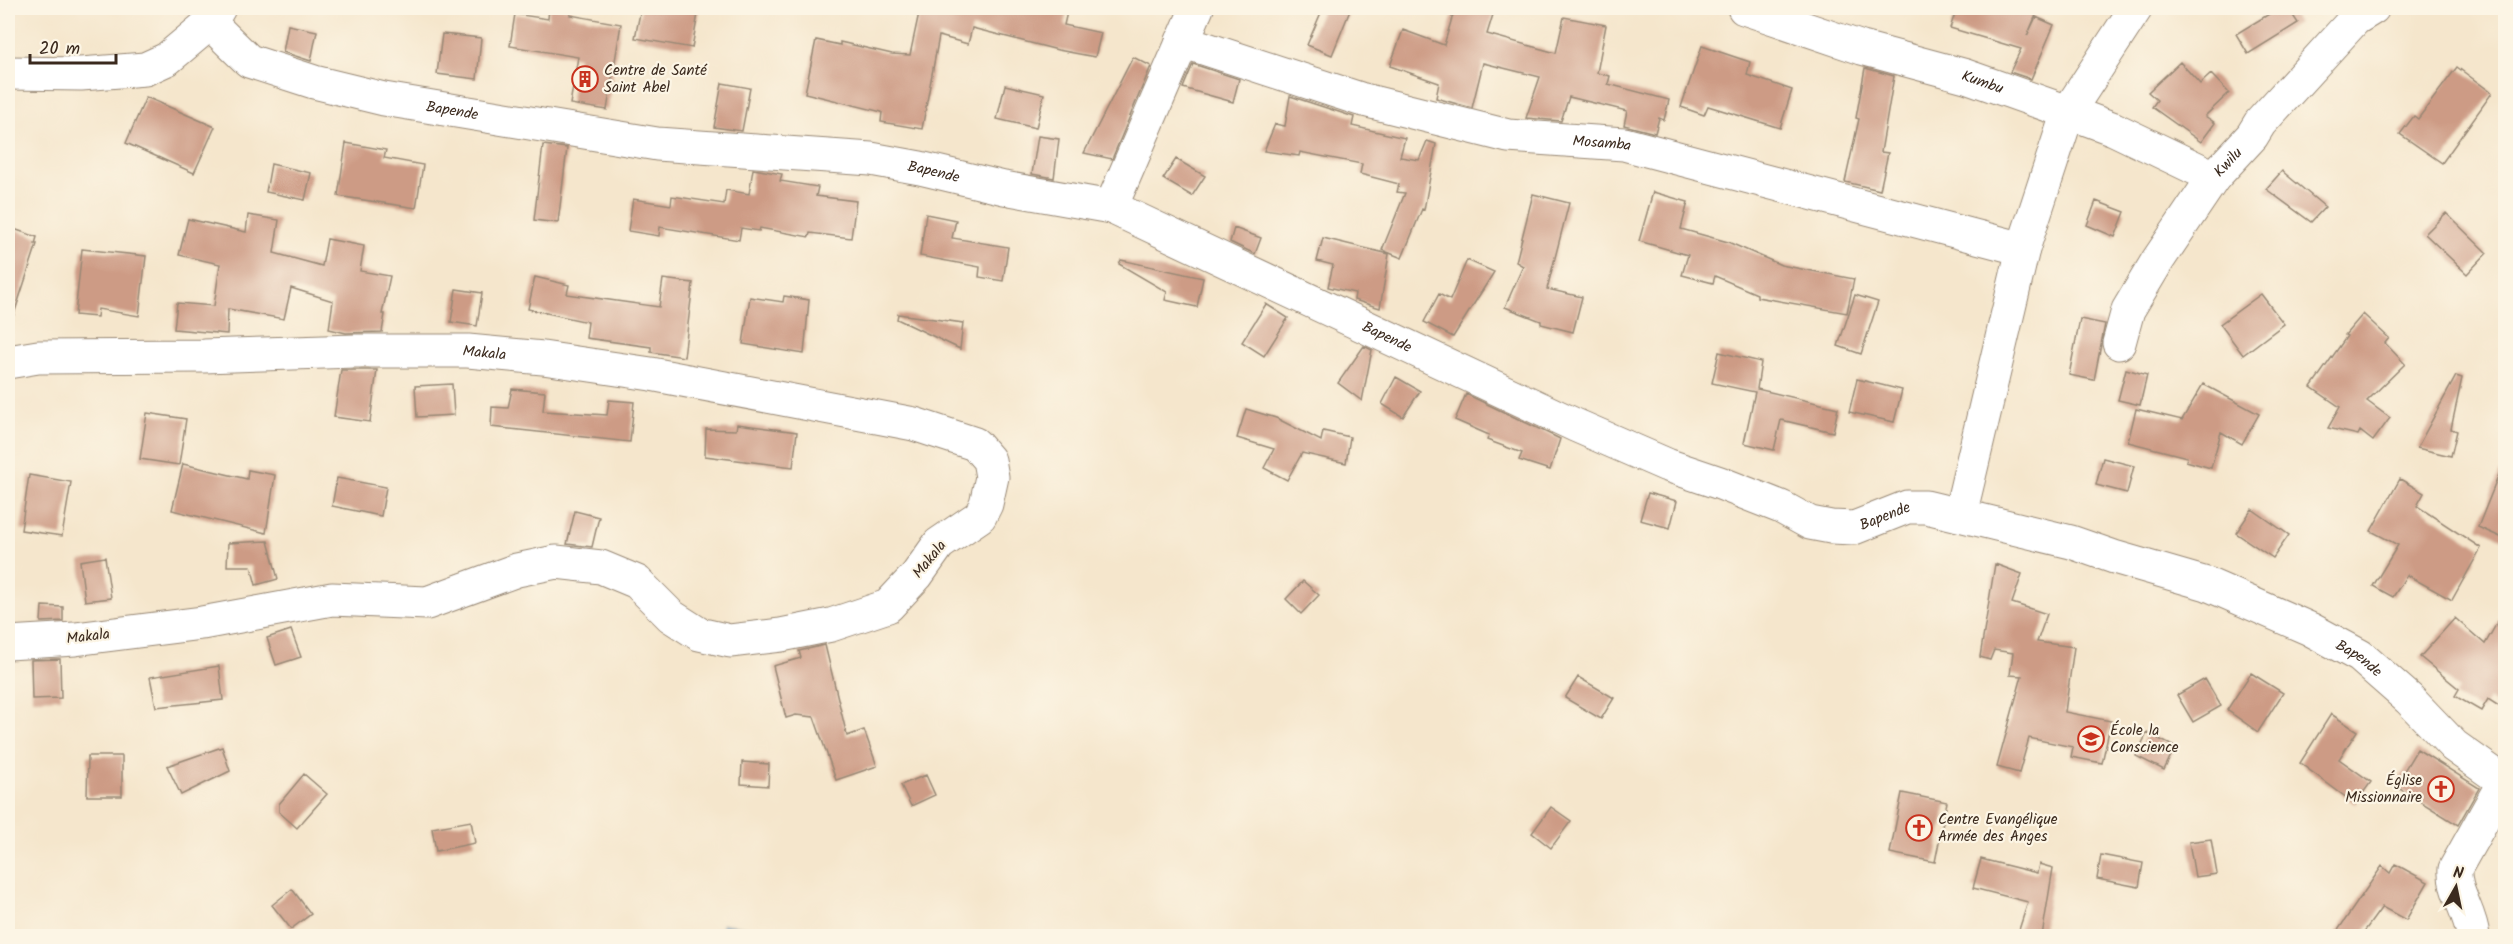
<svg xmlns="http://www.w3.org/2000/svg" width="2513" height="944" font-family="Kalam,sans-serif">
	<rect width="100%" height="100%" fill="#fcf5e5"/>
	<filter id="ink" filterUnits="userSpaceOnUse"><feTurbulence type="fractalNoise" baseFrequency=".0167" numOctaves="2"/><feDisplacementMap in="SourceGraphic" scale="12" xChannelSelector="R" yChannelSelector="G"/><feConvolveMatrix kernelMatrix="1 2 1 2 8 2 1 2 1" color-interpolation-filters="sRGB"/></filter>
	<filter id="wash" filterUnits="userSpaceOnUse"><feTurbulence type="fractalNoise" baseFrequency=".008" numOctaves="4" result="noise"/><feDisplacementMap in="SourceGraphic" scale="24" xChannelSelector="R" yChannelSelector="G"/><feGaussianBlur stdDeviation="1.35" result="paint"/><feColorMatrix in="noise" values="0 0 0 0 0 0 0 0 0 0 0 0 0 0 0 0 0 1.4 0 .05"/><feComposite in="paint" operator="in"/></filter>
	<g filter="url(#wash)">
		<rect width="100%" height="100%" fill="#f5e6cc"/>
		<path fill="#5da1d2" stroke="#4c6678" stroke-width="1.5" d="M723 924 757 929 769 936H719Z"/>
		<g id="blocks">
			<path fill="#cd9b85" d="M549 8H571L570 15 621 24 607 110 570 104 578 57 510 46 515 14 548 19Z
				M641 8H699L692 48 635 38Z
				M920 8H1068L1064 25 1101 33 1095 57 1058 50 972 28 968 44 939 36 922 129 881 122 882 112 805 93 816 40 840 45V42L892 54 910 55Z
				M1323 8H1351L1332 55 1307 45Z
				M1455 8H1495L1487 34 1556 53 1564 17 1606 25 1597 73 1610 76 1608 84 1669 100 1664 120 1659 118 1655 133 1624 125 1627 111 1569 97 1561 121 1526 118 1540 77 1483 63 1472 108 1436 98 1439 83 1390 66 1403 30 1444 45Z
				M1957 8H2039L2027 36 2036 17 2054 25 2031 79 2010 72 2021 49 1950 28Z
				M2279 8H2288L2298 23 2248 54 2236 34Z
				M288 25 317 31 311 61 283 52Z
				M442 34 481 38 477 79 437 74Z
				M1702 46 1750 62 1747 75 1792 90 1780 128 1708 106 1704 115 1681 107Z
				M1133 57 1151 66 1112 159 1084 153Z
				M2180 62 2200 84 2211 74 2229 93 2205 116 2215 123 2201 142 2152 107 2157 100 2148 92Z
				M1193 64 1239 79 1233 102 1183 88Z
				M2457 67 2492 93 2442 163 2400 134 2414 116 2418 119Z
				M1865 68 1894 76 1881 152 1888 153 1880 190 1845 182 1859 119 1856 118Z
				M722 83 750 88 742 131 714 127Z
				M1005 85 1044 94 1036 128 997 119Z
				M1290 96 1354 117 1352 126 1405 138 1400 157 1419 160 1427 141 1436 144 1424 210 1422 209 1402 258 1382 250 1405 193 1397 192 1399 184 1360 174 1362 164 1300 152 1299 156 1264 151 1275 124 1285 126Z
				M146 97 215 127 194 173 126 143Z
				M1038 136 1059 139 1054 178 1032 174Z
				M346 143 386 150 384 158 423 165 416 208 338 196Z
				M543 145 567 148 558 223 534 220Z
				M1176 159 1205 176 1192 196 1163 179Z
				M271 164 311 173 305 200 266 192Z
				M753 169 782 174 780 181 818 187 816 196 856 201 851 238 810 233 809 237 760 228 759 231 741 228 739 240 660 227 659 236 628 231 633 199 671 205 672 196 724 204 726 190 749 194Z
				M2282 171 2325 207 2311 222 2266 189Z
				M1653 192 1688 202 1681 229 1728 242 1781 265 1854 279 1847 313 1757 297V294L1715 276 1713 283 1682 275 1688 255 1639 241Z
				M1533 194 1569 203 1547 289 1582 297 1573 332 1541 324V321L1505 307 1523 266 1516 262Z
				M2096 201 2125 212 2115 237 2087 225Z
				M2446 213 2487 253 2467 274 2425 234Z
				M926 214 956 220 952 238 1008 247 1003 281 979 277 980 267 920 256Z
				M248 215 279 220 274 253 322 266 327 239 364 246 360 271 390 276 382 314H385L382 332 346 333 329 329 333 301 291 288 284 319 228 309 227 334 174 329 177 303 214 306 220 264 179 255 188 219 246 232Z
				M8 227 37 237 35 244H37L12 320 8 319Z
				M1234 228 1261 238 1255 254 1230 242Z
				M1323 238 1389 254 1380 308 1354 300 1355 293 1328 287 1333 265 1317 261Z
				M82 249 146 256 139 316 98 309 97 317 75 315Z
				M1121 260 1203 278 1197 307 1165 300 1167 292 1119 264Z
				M1467 260 1494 272 1453 337 1424 322 1439 294 1450 300Z
				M535 277 569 285 567 294 659 307 663 279 693 283 684 357 651 352V347L586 338 588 322 528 309Z
				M456 289 482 293 477 326 451 322Z
				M2261 294 2284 324 2243 355 2220 324Z
				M1855 295 1878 302 1861 354 1838 346Z
				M784 296 809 300 804 354 743 344 750 297 783 302Z
				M1266 304 1288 318 1264 356 1242 342Z
				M898 314 963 323 960 349 897 319Z
				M2363 314 2389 338 2385 343 2405 364 2367 401 2390 418 2373 441 2360 431 2358 435 2328 428 2340 407 2311 387 2347 336 2345 335Z
				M2080 319 2105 324 2094 380 2069 375Z
				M1364 346 1372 350 1362 401 1338 383Z
				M1719 352 1761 362 1757 389 1838 408 1833 432 1781 420 1774 450 1744 443 1755 392 1712 383Z
				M2126 369 2147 375 2140 405 2118 400Z
				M341 370H377L370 422 334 417Z
				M2456 376 2462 378 2451 429 2457 431 2451 456 2417 448Z
				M1396 377 1420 391 1403 417 1382 404Z
				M1857 379 1902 390 1894 422 1849 412Z
				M452 384 454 415 417 417 415 386Z
				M2203 384 2259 414 2242 444 2221 432 2211 468 2186 461 2187 457 2128 442 2136 409 2182 420Z
				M512 389 545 392 543 411 607 415 609 400 634 402 630 442 491 427 492 407 508 408Z
				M1466 394 1560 439 1550 470 1519 460 1522 453 1487 440 1489 435 1455 420Z
				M1246 409 1276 418 1321 441 1323 431 1350 437 1346 463 1302 453 1287 480 1264 468 1274 449 1237 438Z
				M147 413 186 419 179 465 140 459Z
				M737 424 797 432 793 467 705 456 706 429 736 430Z
				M2103 458 2134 466 2127 493 2096 485Z
				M2504 462H2505V539L2478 527Z
				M183 464 247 479 248 470 275 475 266 533 172 510Z
				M29 475 71 482 62 536 21 530Z
				M337 478 386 487 381 516 332 506Z
				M2400 479 2424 493 2417 506 2481 548 2452 600 2407 575 2393 597 2373 586 2398 545 2371 531Z
				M1648 493 1677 501 1670 528 1640 520Z
				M2252 509 2289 535 2273 558 2236 533Z
				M575 511 599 517 592 547 567 544Z
				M268 541 278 579 256 585 251 566H227L228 543Z
				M105 557 111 598 85 601 80 561Z
				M1995 564 2022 574 2012 603 2047 614 2037 642 2074 647 2065 712 2111 721 2102 763 2071 757 2073 747 2029 738 2019 773 1997 767 2022 676 2010 675 2013 653 1994 650 1990 660 1980 657Z
				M1303 581 1319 595 1301 614 1286 599Z
				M42 606 63 607V621L41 622Z
				M2505 609V710L2488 699 2481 711 2455 696 2459 689 2420 657 2455 618 2485 644Z
				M291 630 301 657 276 665 267 638Z
				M825 645 847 736 864 730 877 766 836 780 814 717 796 715 786 718 773 666 801 658 799 651Z
				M60 659 61 698 32 699 31 660Z
				M219 666 223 700 156 707 150 677Z
				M2251 673 2283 693 2258 732 2227 710Z
				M1578 677 1614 698 1601 719 1565 698Z
				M2205 679 2221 706 2193 722 2177 695Z
				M2331 714 2357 731 2339 759 2371 782 2355 804 2300 763Z
				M2147 733 2175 747 2164 770 2136 756Z
				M222 747 230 771 181 795 167 766Z
				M2417 749 2479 788 2458 825 2395 786Z
				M88 756H122V796H87Z
				M742 762 769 764 768 786 741 784Z
				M304 774 327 794 297 828 279 812V804Z
				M926 775 935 795 911 806 901 785Z
				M1902 793 1947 802 1935 862 1890 853Z
				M1551 807 1571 821 1551 848 1532 833Z
				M471 821 475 843 436 851 432 828Z
				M2211 839 2217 874 2195 877 2189 842Z
				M2101 855 2143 863 2139 887 2097 879Z
				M1981 859 2037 873 2039 864 2053 868 2042 936H2017L2028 902 1973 888Z
				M2395 864 2428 882 2406 920 2382 907 2361 936H2334L2382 866 2390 873Z
				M292 889 311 914 291 929 272 905Z"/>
		</g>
	</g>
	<g filter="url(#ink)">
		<use href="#blocks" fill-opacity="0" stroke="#988875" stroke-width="1.5"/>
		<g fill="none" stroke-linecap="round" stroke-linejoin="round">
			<g stroke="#988875" stroke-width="35">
				<g id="minor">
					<path id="s1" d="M1744 8 1862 48 1966 76 2068 112 2114 129 2214 177"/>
					<path id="s2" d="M210 23 249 61 314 82 384 99 657 144 871 159 920 168 1004 188 1111 207 1575 425 1667 465 1720 483 1781 507 1810 523 1831 527 1854 528 1907 507H1926L2071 542 2114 557 2207 584 2310 629 2360 656 2409 699 2454 746 2506 783"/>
					<path id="s3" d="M1182 41 1360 99 1508 136 1624 144 2023 249"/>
					<path d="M8 73 81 74 145 69 167 59 210 23 219 8"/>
					<path d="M1111 207 1197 8"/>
					<path id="s4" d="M2119 343 2128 310 2158 260 2214 177 2252 136 2260 123 2355 19 2373 8"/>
					<path id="s5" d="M8 362 38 357 204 356 355 351H468L543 358 651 374 914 424 975 444 989 460 992 477 986 504 980 516 939 544 917 575 888 606 831 625 781 635 730 641 699 634 671 616 637 582 601 567 556 562 517 570 427 603 332 599 202 623 75 639 8 643"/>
					<path d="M1960 515 2023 249 2068 112 2136 8"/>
					<path d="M2473 936C2471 912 2453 892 2455 869L2506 778"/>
				</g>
			</g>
			<use href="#minor" stroke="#fff" stroke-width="33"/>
		</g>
	</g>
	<defs>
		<g id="building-ring" transform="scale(1.35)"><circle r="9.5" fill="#fcf5e5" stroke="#c8321e" stroke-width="1.5"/><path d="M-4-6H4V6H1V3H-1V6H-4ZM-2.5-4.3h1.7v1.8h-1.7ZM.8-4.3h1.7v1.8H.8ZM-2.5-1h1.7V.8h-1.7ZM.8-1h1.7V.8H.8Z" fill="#c8321e"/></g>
		<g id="school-ring" transform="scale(1.35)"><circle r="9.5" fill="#fcf5e5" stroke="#c8321e" stroke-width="1.5"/><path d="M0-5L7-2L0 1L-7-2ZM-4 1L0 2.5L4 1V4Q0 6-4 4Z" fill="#c8321e"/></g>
		<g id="church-ring" transform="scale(1.35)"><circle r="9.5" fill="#fcf5e5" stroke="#c8321e" stroke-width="1.5"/><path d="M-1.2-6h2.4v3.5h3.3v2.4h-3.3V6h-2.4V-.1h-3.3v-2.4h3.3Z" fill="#c8321e"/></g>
	</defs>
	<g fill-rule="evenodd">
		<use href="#building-ring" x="585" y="79"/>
		<use href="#school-ring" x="2091" y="739"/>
		<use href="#church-ring" x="2441" y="789"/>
		<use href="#church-ring" x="1919" y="828"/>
	</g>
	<g text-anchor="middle" stroke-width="4.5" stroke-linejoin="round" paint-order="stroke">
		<g font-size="15" fill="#3b2a1e" stroke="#fcf5e5" text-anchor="start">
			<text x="604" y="75">Centre de Santé<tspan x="604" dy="17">Saint Abel</tspan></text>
			<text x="2110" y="735">École la<tspan x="2110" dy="17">Conscience</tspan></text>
			<text x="2422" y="785" text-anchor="end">Église<tspan x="2422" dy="17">Missionnaire</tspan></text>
			<text x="1938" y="824">Centre Evangélique<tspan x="1938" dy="17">Armée des Anges</tspan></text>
		</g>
		<g font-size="15" fill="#3b2a1e" stroke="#fcf5e5">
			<text dy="5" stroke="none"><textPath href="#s1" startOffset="250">Kumbu</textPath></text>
			<text dy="5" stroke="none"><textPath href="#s2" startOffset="264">Bapende</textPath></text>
			<text dy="5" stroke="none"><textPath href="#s3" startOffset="434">Mosamba</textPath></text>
			<text dy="5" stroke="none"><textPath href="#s4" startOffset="213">Kwilu</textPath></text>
			<text dy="5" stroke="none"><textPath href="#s2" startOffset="750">Bapende</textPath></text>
			<text dy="5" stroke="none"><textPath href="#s2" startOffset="1236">Bapende</textPath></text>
			<text dy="5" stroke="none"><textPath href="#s5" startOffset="477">Makala</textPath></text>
			<text dy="5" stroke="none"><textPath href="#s2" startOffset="1776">Bapende</textPath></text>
			<text transform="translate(929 559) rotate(-51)" y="5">Makala</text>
			<text transform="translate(88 636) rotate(-7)" y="5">Makala</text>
			<text dy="5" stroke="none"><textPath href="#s2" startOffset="2280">Bapende</textPath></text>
		</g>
	</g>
	<rect width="2513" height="944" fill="none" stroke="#fcf5e5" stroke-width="30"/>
	<g transform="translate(2456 887) rotate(9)" stroke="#fcf5e5" stroke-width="4.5" paint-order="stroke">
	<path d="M0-4.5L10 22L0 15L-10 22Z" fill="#3b2a1e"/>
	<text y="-9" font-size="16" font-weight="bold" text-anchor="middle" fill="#3b2a1e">N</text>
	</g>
	<path d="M30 54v9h86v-9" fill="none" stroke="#3b2a1e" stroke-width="3"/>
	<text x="39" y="54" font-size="18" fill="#3b2a1e" stroke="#fcf5e5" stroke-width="4.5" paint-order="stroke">20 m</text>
</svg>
